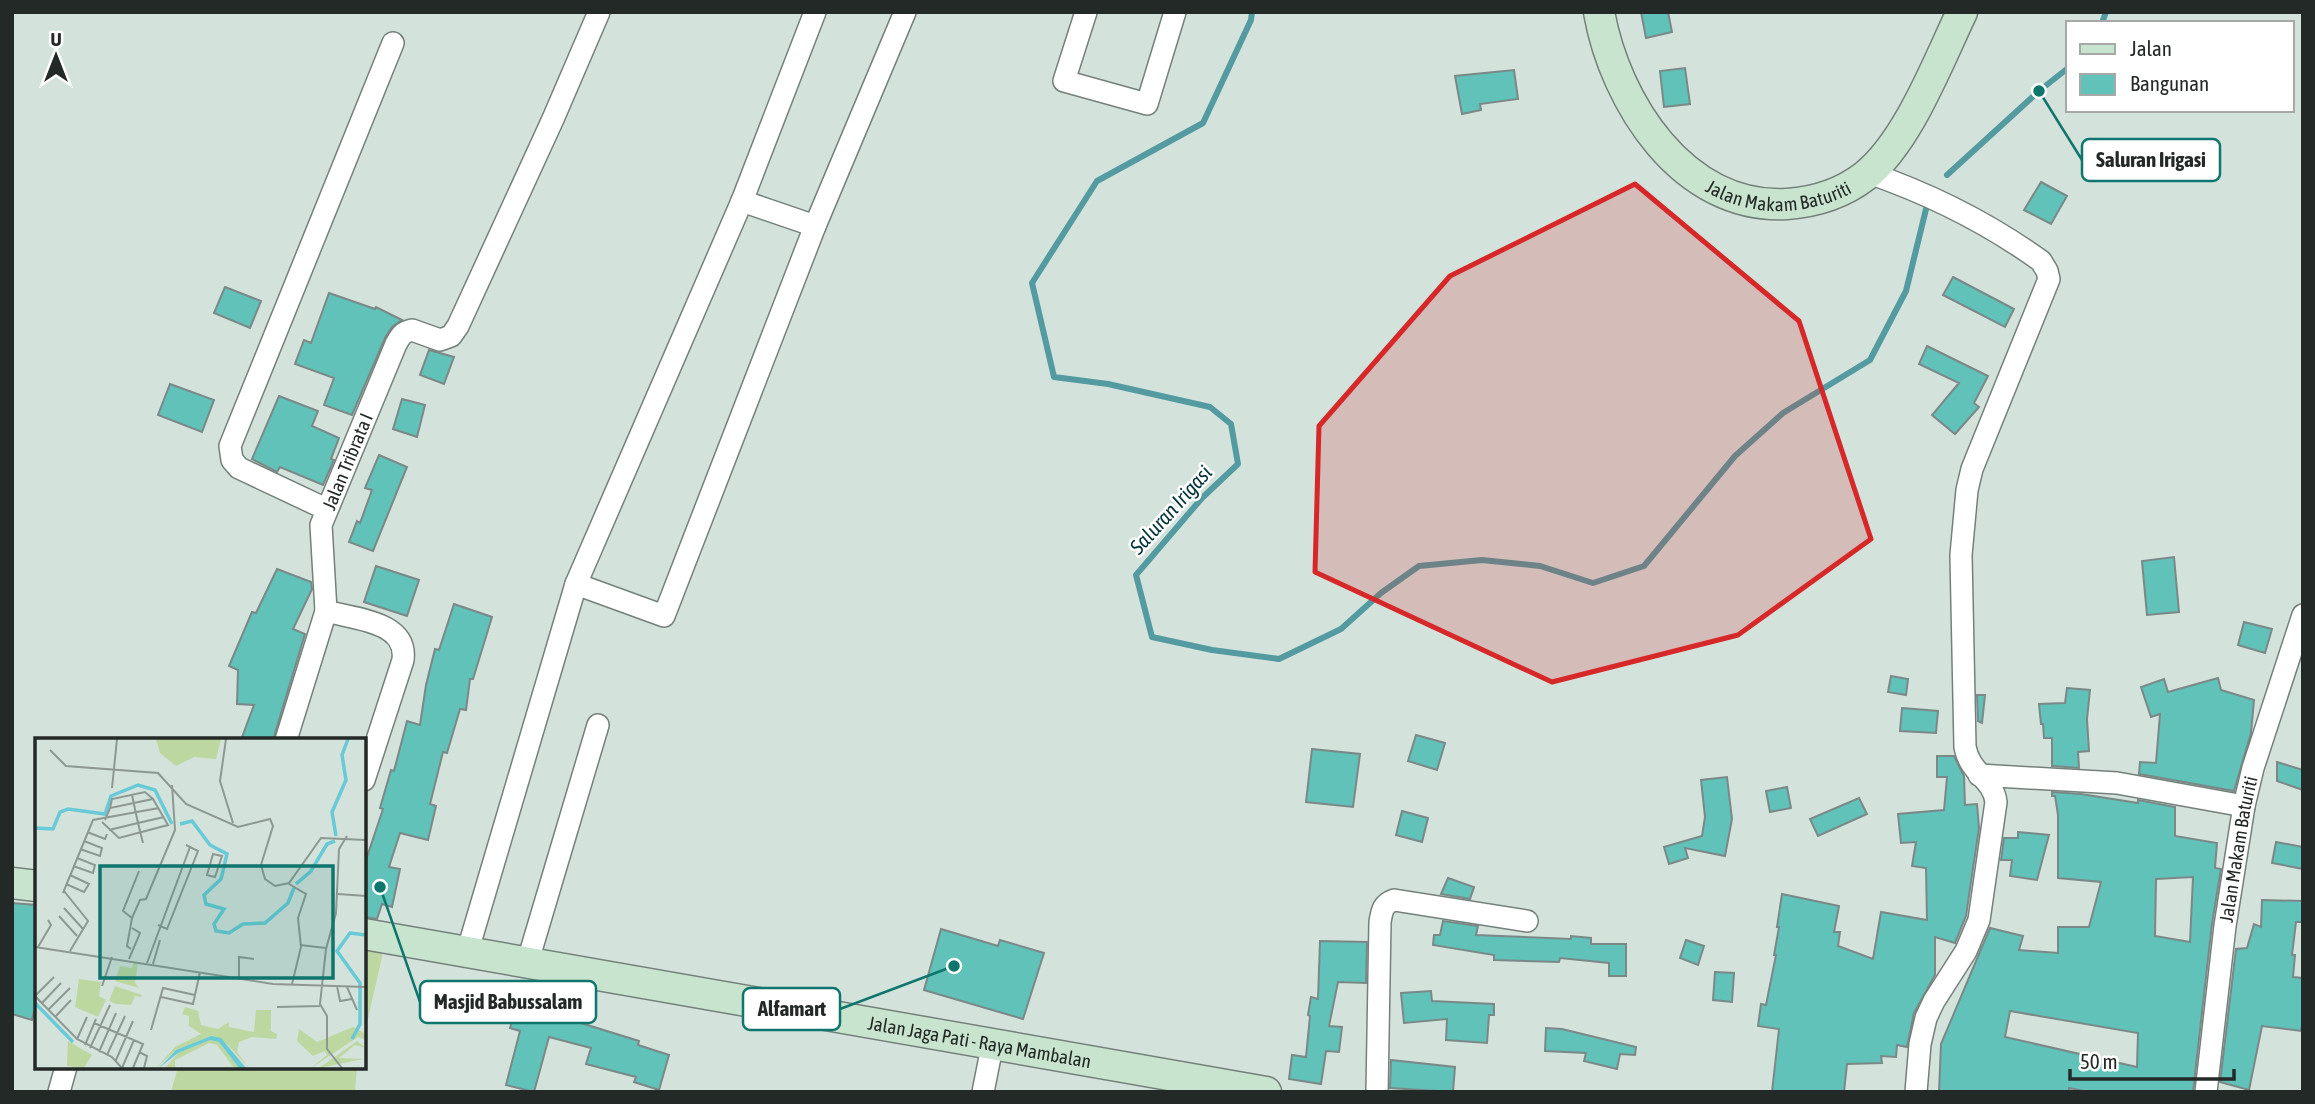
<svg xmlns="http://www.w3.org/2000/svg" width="2315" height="1104" font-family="'Asap Condensed',sans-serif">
	<rect width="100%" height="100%" fill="#d4e2dc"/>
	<path fill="#bdd7a1" d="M364 944 384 948 364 1036Z
		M178 1067H357L355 1092H171Z"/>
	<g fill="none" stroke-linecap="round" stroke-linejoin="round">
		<path stroke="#539aa1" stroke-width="6" d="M1252 12 1251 20 1203 123 1097 181 1032 283 1054 377 1108 384 1210 407 1231 424 1238 464 1202 498 1136 575 1152 637 1212 650 1279 659 1341 629 1381 593 1419 566 1482 560 1540 566 1593 583 1644 566 1735 456 1783 413 1870 360 1906 291 1928 201
			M2102 23 2106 12
			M1947 175 2039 91 2068 68"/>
	</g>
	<path fill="#60c2b8" stroke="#7a8987" stroke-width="2" fill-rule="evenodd" d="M1641 12H1668L1672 32 1646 38Z
		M1685 68 1690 104 1664 107 1660 71Z
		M1514 70 1518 99 1480 104 1481 110 1462 114 1455 76Z
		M2041 182 2067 196 2051 224 2024 210Z
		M1953 277 2014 309 2005 327 1943 295Z
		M225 287 261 301 250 328 214 313Z
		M329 293 375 309 376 307 402 320 392 327 385 338 352 415 324 405 334 378 295 364 304 340 311 343Z
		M1927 346 1988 376 1974 403 1979 407 1955 434 1932 415 1959 383 1919 364Z
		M429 350 454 357 444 384 420 375Z
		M170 384 214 400 202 432 158 415Z
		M279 396 318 411 312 426 339 438 331 459 334 460 323 485 280 467 277 472 252 459Z
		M402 399 425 405 417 437 393 429Z
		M379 455 407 467 373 551 349 542 357 521 360 523 372 490 365 488Z
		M2174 557 2179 612 2147 615 2142 561Z
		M376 566 419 580 407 616 364 602Z
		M277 569 311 582 312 589 293 629 305 634 273 740H241L254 705 237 704 238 670 229 666 252 612 256 613Z
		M454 604 492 617 473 679H470L466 710 460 709 447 753 443 752 430 804 436 806 428 840 400 833 389 867 400 869 392 907 382 904 377 919 364 917V866L383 809 380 808 391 770 394 771 407 721 420 725 426 685 435 649 439 650Z
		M2244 622 2272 629 2265 653 2238 645Z
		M1891 676 1908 679 1906 695 1888 692Z
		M2218 678 2221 690 2254 700 2251 733 2234 791 2139 774 2140 762 2156 763 2160 714 2151 717 2141 687 2164 679 2168 692Z
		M2067 688 2090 690 2087 719 2089 751 2078 752 2079 768 2052 766V738H2044L2043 724H2041L2039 704 2065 703Z
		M1977 695H1985L1982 723 1978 721Z
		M1902 708 1938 711 1936 733 1900 731Z
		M1416 735 1445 743 1437 770 1408 761Z
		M1312 749 1360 754 1353 807 1306 802Z
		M1937 756H1954L1964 776 1965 805 1977 804 1979 828 1966 916 1955 943 1935 937V975L1914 1013 1907 1047 1897 1045 1896 1057 1881 1056 1882 1063 1847 1064 1844 1092H1772L1779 1029 1758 1026 1761 1004 1766 1005 1776 955H1774L1779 927H1777L1782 894 1839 906 1834 932H1840L1838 946 1873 959 1881 912 1927 920 1926 868 1912 866 1916 842 1901 843 1898 814 1944 810 1947 777H1937Z
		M2277 762 2303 770V790L2277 781Z
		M1727 777 1732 819 1725 856 1685 848 1688 858 1669 864 1664 847 1702 836 1705 817 1701 780Z
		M1787 787 1791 808 1770 812 1766 791Z
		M2052 792 2081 794 2138 803V800L2175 807V836L2217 843 2215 868 2221 869 2212 924 2193 1092H2088L2069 1088V1092H1939L1941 1044 1990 928 2023 936 2019 950 2058 953V927H2089L2101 882 2058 878V815L2055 796H2052ZM2193 877 2190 942 2155 936 2156 879ZM2010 1011 2138 1033 2137 1067 2005 1037Z
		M1859 798 1867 814 1818 836 1810 819Z
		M1402 811 1428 818 1422 842 1396 835Z
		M2018 832 2049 835 2037 880 2010 876 2012 860H2001L2004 838H2018Z
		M2276 842 2303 847V869L2272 863Z
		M1448 878 1474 887 1470 899 1441 894Z
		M2262 900 2303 901V922H2296L2292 955H2295L2293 977 2303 978V1020L2301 1031 2262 1026 2249 1090 2220 1082 2236 949 2247 948 2254 924 2261 927Z
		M12 903 37 905V1012H34L32 1020 12 1014Z
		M1443 921 1478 926 1476 935 1571 939V936L1591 938V944H1626V976H1609V963L1560 958 1559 962 1494 960V955L1433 945 1434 935H1440Z
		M941 929 998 946 1000 940 1044 953 1023 1019 924 990Z
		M1686 940 1704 946 1698 965 1680 958Z
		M1320 941 1367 942 1366 983 1338 982 1329 1026 1342 1027 1339 1052 1326 1051 1321 1084 1289 1079 1292 1055 1306 1057 1310 1016 1308 1015 1311 997 1318 999Z
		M1715 972 1734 973 1732 1002 1713 1000Z
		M524 981 587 998 581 1023 639 1041 638 1045 669 1055 659 1090 634 1082 636 1077 586 1064 591 1048 549 1037 534 1092 506 1085 520 1031 510 1028Z
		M1431 991 1432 1001 1494 1004V1015H1489L1487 1043 1446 1040 1447 1019 1404 1023 1401 993Z
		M1546 1028 1562 1029 1636 1047 1635 1055 1620 1054 1617 1069 1584 1061 1586 1053 1545 1051Z
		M1391 1060 1455 1067 1453 1092 1390 1088Z"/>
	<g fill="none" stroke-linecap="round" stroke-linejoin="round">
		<g stroke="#74817b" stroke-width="24">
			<g id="street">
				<path d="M1086 12 1064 81 1147 104 1175 12"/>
				<path d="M1869 173C1930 194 1988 223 2041 261L2047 271 2049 279 1972 469 1967 490 1961 555 1965 747C1970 774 1993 778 1996 802L1979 920 1966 951 1934 1001 1926 1018 1920 1044 1916 1092"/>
				<path d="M742 201 815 226"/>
				<path d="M326 509 239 468 232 460 230 446 393 43"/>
				<path d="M576 584 664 616 815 226 905 12"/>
				<path d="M326 611C354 619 408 621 403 660L364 780"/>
				<path id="s1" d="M286 740 326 611 321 525 396 344C400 337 402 332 412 330L440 340 451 336 458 326 553 119 599 12"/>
				<path d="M1979 775 2117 783 2244 806"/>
				<path d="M467 953 576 584 742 201 815 12"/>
				<path d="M527 964 598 725"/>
				<path d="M59 1092 66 1067"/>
				<path d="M983 1092 993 1042"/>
				<path d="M1377 1092 1380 922C1382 910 1383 904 1394 900L1527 921"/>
				<path id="s2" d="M2206 1092 2225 926 2244 806 2253 768 2303 615"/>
			</g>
		</g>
		<g stroke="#74817b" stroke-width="33">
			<g id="secondary">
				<path id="s3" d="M1599 12C1615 102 1683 210 1787 204 1815 202 1843 193 1865 176 1908 142 1938 62 1962 12"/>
				<path d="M12 883 37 886"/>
				<path id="s4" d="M364 934 1266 1092"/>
			</g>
		</g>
		<use href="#street" stroke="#fff" stroke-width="21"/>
		<use href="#secondary" stroke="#c8e4ce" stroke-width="30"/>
	</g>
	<path fill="#d62828" fill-opacity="0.2" stroke="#d62828" stroke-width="5" stroke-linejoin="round" d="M1635 184 1799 321 1871 539 1738 635 1552 682 1315 572 1319 426 1450 276Z"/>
	<g text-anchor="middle" stroke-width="5" stroke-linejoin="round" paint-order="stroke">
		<g font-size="19" fill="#232926" stroke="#fff">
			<text dy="7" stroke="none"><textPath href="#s3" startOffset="284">Jalan Makam Baturiti</textPath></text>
			<text dy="7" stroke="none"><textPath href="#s1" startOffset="290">Jalan Tribrata I</textPath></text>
			<text dy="7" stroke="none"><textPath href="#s2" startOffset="245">Jalan Makam Baturiti</textPath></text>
			<text dy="7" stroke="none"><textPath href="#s4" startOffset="625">Jalan Jaga Pati - Raya Mambalan</textPath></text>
		</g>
		<g font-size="21" font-style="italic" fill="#013338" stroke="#fff">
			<text transform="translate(1171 510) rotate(-48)" y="7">Saluran Irigasi</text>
		</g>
	</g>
	<g transform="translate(35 738)">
		<rect width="331" height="331" fill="#d4e2dc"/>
		<path d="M121 1H186L181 21 159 19 141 28 125 15ZM99 223 103 224 100 245 104 250 80 243 85 228 97 230ZM44 241 66 244 64 258 71 262 63 279 40 269ZM80 248 107 257 106 259 100 258 96 267 81 266 74 263ZM150 269 163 273 166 287 183 291 194 284V289L219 294 221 272H236V293L242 296 241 301 217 299 204 304 202 314 214 330 193 307 176 298 141 312 121 330 140 309 166 296 154 288V278L147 276ZM318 289 331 296V302L323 299 276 330 292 317 290 313 278 318 262 303 264 291 282 304ZM175 302 184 304 204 330H199L182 307 174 305 140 322V330H130L143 315ZM33 303 57 317 49 330 32 328ZM322 303 331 310 320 307 304 320 328 321 284 330Z" fill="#bdd7a1"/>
		<path d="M176 298 186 300 211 330H204L184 304 175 302 143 315 124 330 141 312Z" fill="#67cad6"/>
		<path fill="none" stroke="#67cad6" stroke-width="3.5" d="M145 86 157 83 175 107 192 116 186 141 169 157 171 166 189 171 179 186 181 193 194 195 208 186 230 185 253 165 259 150M0 90 18 91 25 74 33 71 70 76 76 58 103 47 120 52 137 86M301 98 297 74 311 42 307 17 313 1M261 146 276 133 292 106 300 103M0 265 38 304M317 301 325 286V245L302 213 315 195 331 197"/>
		<path fill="none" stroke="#8d9893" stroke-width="2" d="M191 1 185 43 198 85M15 12 31 28 123 35 151 66 203 89 235 81 238 88 226 127 230 141 240 148 254 145 286 100 331 102M77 50 82 1M97 57 103 85 129 79M75 70 77 61 110 54 118 61M67 84 84 100 133 87 118 61 75 70 70 82M74 92 103 85 108 105M52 94 70 101 72 96M45 111 65 118 67 110 49 103M178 116 187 118 180 139 172 137ZM38 128 58 135 60 127 42 120M31 146 49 154 54 146 35 137M254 146 271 156 263 180 266 209 257 246M29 153 53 183 35 213M28 155 58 82 124 70M303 156 331 158M29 170 48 191M24 178 42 198M97 180 88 173 104 133M123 187 132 191 163 113 151 107M265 207 291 210M0 209 238 246 331 249M3 209 16 187 13 182M96 211 92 208 97 180 105 162 111 161 140 92 137 47M94 221 105 195 97 190M112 225 155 109M118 226 125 202M204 241V219L219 221M67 248 77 219M302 248 305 263 317 261M312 249 322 272M0 258 42 301 77 319 87 330M0 258 19 239M126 259 158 266 165 234M7 265 26 245M242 269 285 268M14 271 35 250M21 278 36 262M59 285 108 306 98 330M116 292 128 250 160 257M42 301 52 279M50 307 61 281M55 310 75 267M64 314 81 275M104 314 112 318 109 330M72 317 90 278M81 322 98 283M87 330 99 302M307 330 292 311V278L285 266 291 211 301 175 304 111 312 98"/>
		<path fill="#0f766e" fill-opacity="0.15" stroke="#0f766e" stroke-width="3.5" d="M65 128H298V240H65Z"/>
		<rect width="331" height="331" fill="none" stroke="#232926" stroke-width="3.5"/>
	</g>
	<path fill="none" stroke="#0f766e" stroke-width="2.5" d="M2039 91L2082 160M380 887L420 1002M954 966L840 1009"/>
	<g fill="#0f766e" stroke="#fff" stroke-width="2.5">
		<circle cx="2039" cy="91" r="7"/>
		<circle cx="380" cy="887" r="7"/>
		<circle cx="954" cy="966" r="7"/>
	</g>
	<g fill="#fff" stroke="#0f766e" stroke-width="2.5">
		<rect x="2082" y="139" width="138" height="42" rx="7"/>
		<rect x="420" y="981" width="176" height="42" rx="7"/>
		<rect x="743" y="988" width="97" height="42" rx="7"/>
	</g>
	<g font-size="21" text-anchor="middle" font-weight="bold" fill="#232926">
		<text x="2151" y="167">Saluran Irigasi</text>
		<text x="508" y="1009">Masjid Babussalam</text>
		<text x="792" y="1016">Alfamart</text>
	</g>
	<rect width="2315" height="1104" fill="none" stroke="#232926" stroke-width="28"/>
	<rect x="2066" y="21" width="228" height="91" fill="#ffffff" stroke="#a7a9a8" stroke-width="2"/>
	<rect x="2080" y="44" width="35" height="10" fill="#c8e4ce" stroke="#a7a9a8" stroke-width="2"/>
	<text x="2130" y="56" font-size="21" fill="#232926">Jalan</text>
	<rect x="2080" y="74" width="35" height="21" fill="#60c2b8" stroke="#a7a9a8" stroke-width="2"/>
	<text x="2130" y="91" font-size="21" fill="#232926">Bangunan</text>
	<g transform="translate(56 56)" stroke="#ffffff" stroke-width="5" paint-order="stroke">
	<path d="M0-5L12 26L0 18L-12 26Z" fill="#232926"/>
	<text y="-10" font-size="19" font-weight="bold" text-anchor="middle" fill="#232926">U</text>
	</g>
	<path d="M2070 1069v10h164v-10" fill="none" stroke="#232926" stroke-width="3.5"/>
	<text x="2080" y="1069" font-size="21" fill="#232926" stroke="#ffffff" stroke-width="5" paint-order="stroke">50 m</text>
</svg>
